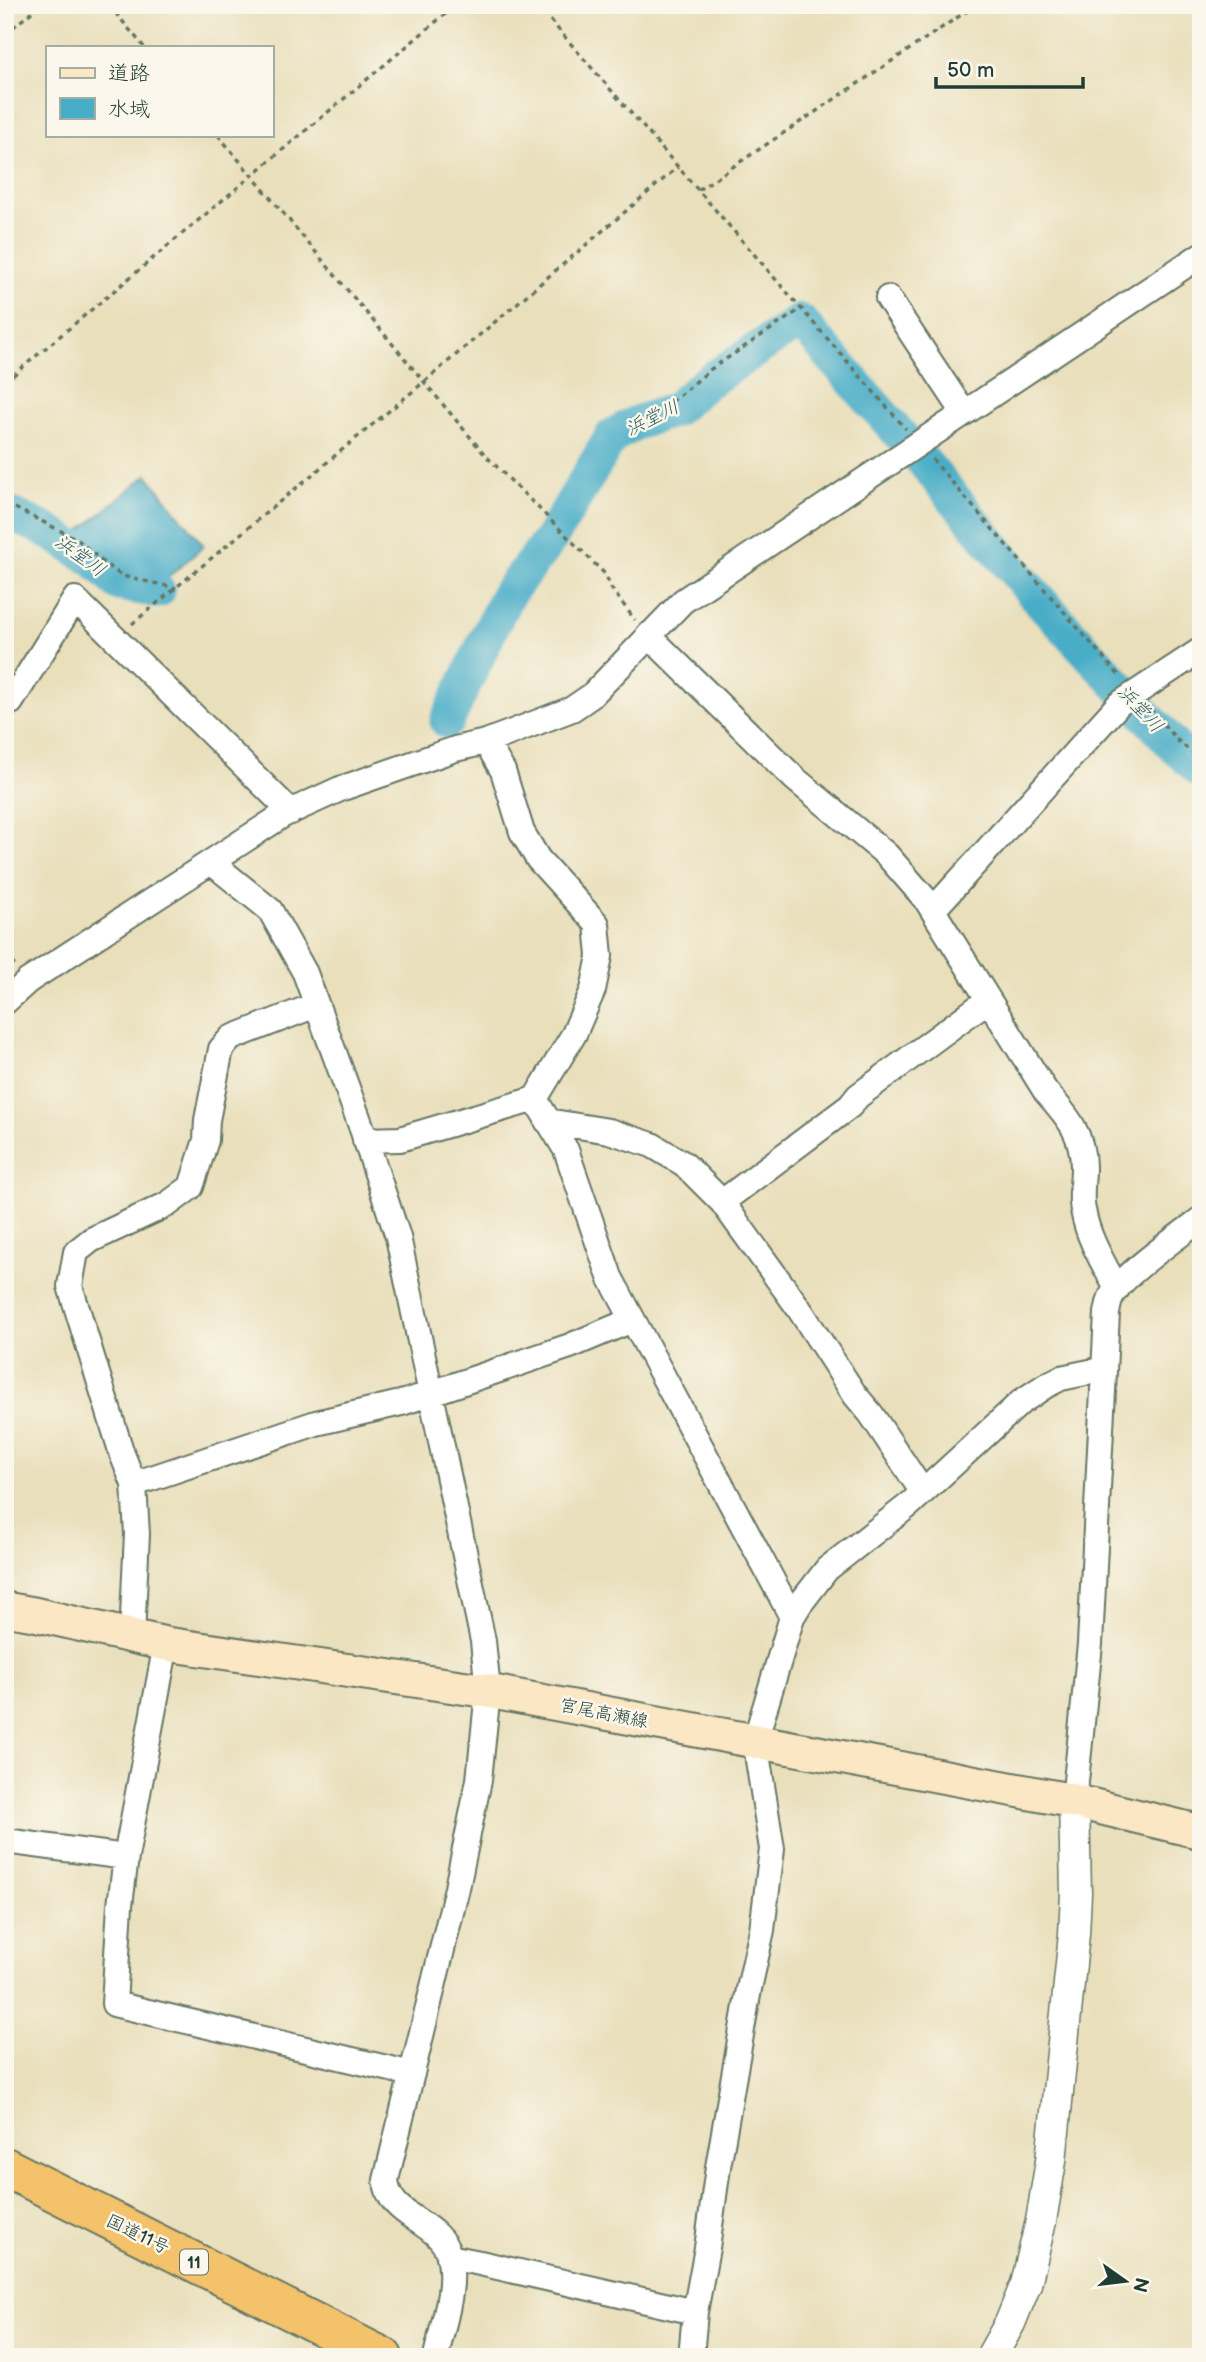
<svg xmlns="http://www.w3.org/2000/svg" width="1206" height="2362" font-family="'Balsamiq Sans','Klee One',sans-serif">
	<rect width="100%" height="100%" fill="#fbf7ec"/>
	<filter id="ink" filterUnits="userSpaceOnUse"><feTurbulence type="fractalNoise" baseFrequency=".0143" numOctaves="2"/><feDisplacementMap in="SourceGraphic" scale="14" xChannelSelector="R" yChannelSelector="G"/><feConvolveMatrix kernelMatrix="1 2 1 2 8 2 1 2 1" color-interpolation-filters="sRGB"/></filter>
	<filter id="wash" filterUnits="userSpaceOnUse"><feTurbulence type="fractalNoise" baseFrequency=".00686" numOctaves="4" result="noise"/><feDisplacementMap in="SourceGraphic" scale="28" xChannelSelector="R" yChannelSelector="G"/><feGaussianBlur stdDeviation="1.57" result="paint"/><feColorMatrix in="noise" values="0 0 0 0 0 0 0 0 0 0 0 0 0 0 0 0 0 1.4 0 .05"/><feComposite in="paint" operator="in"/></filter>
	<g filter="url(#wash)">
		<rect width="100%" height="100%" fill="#e9dfbb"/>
		<path fill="#48adc7" stroke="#34757e" stroke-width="2" d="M147 475 204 546 166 579 122 569 80 531Z"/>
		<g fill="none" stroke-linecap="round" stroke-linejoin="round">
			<path stroke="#48adc7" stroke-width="35" d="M917 454 1031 591 1179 751 1201 771
				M5 512 42 528 93 559 119 584 158 591
				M447 721 507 595 551 538 612 436 636 423 674 410 707 382 800 321 903 438"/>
		</g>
	</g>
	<g filter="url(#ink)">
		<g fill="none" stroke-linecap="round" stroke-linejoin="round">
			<g stroke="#667663" stroke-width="28">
				<path id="minor" d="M888 298 964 413
					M648 635 795 779 887 855 927 901 1046 1092C1067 1116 1083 1133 1083 1167 1083 1181 1080 1197 1083 1210 1088 1239 1104 1264 1117 1289
					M11 702 75 599 291 812
					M211 862 270 910 305 973 361 1126 398 1237 483 1641 488 1691 479 1780 457 1888 386 2180C388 2218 439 2220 449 2255 457 2287 442 2326 436 2357
					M933 910 1119 704 1201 650
					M5 1002 28 981 283 815 340 789 455 749 486 742 572 709 591 696 683 601 1201 255
					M535 1099 566 1150 610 1277 792 1617
					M547 1121 609 1131 652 1145 684 1164 722 1202 798 1307 855 1395 871 1414 922 1491
					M365 1140 400 1139 535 1099 574 1034 593 990 600 956 597 924 538 859 522 832 503 771 486 742
					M722 1202 850 1106 858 1096 988 1000
					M134 1484 316 1423 405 1402 570 1346 632 1320
					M132 1636 137 1534 134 1484 122 1454 70 1286 76 1252 91 1240 168 1204 191 1187 206 1140 207 1120 221 1049 231 1038 316 1005
					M166 1644 126 1857 120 1905 114 2004 412 2074
					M1074 1801 1090 1644 1107 1313C1108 1308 1109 1302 1111 1297 1122 1275 1179 1236 1201 1219
					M5 1841 126 1857
					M449 2257 480 2263 695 2312
					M691 2357 695 2312 707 2248 718 2167 749 1989 762 1930 772 1849 755 1741 792 1617 800 1604 827 1569 909 1505 1021 1402 1045 1386 1061 1378 1104 1369"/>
			</g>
			<g stroke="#667663" stroke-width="33">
				<path id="tertiary" d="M991 2357 1010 2323 1026 2284 1041 2221 1051 2161 1074 1934 1076 1893 1074 1801"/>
			</g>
			<g stroke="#667663" stroke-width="37">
				<path id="secondary" d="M5 1609 34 1614 166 1644 488 1691 1074 1801 1201 1832"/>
			</g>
			<g stroke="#667663" stroke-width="42">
				<path id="trunk" d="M5 2167 383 2357"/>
			</g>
			<path stroke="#667663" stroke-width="3.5" stroke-dasharray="5 5" stroke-linecap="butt" d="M109 5 144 47
				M537 5 906 429
				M5 34 40 5
				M218 135 486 456 605 574 611 588 635 620
				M698 190 976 5
				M5 382 456 5
				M653 411 674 400 711 369 801 309
				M932 459 1121 678
				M5 507 15 508 77 539 105 564 122 576 176 588
				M132 624 424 382 678 167
				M1150 709 1179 742 1201 759
				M5 954 15 966"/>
			<use href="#minor" stroke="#fff" stroke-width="24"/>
			<use href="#tertiary" stroke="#fff" stroke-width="30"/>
			<use href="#secondary" stroke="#fbe7c3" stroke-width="33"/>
			<use href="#trunk" stroke="#f4c26a" stroke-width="38"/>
		</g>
	</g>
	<g text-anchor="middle" stroke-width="5" stroke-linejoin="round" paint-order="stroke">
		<rect fill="#fbf7ec" stroke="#61756b" stroke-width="2" x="180" y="2249.5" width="28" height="25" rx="5"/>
		<g font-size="16" font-weight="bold" fill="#1f3d34">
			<text x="194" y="2268">11</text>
		</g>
		<g font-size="18" fill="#1f3d34" stroke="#fbf7ec">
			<text transform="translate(604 1713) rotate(11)" y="6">宮尾高瀬線</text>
			<text transform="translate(138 2234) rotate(26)" y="6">国道11号</text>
		</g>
		<g font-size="19" font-style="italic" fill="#2b5f60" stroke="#fbf7ec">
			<text transform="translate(652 417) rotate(-26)" y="7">浜堂川</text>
			<text transform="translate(81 555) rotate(36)" y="7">浜堂川</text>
			<text transform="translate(1141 708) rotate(47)" y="7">浜堂川</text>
		</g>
	</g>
	<rect width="1206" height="2362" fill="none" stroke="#fbf7ec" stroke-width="28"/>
	<rect x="46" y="46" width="228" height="91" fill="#fbf7ec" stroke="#a3ada2" stroke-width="2"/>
	<rect x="60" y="68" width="35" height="10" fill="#fbe7c3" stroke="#a3ada2" stroke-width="2"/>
	<text x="108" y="80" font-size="21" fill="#1f3d34">道路</text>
	<rect x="60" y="98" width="35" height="21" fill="#48adc7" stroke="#a3ada2" stroke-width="2"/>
	<text x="108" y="116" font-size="21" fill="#1f3d34">水域</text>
	<g transform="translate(1125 2281) rotate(104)" stroke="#fbf7ec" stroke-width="5" paint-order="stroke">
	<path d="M0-5L12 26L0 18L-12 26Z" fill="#1f3d34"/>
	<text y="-10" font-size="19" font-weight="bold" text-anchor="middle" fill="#1f3d34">N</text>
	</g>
	<path d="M936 77v10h147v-10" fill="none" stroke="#1f3d34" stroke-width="3.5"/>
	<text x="947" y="77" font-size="21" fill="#1f3d34" stroke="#fbf7ec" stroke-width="5" paint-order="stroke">50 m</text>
</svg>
